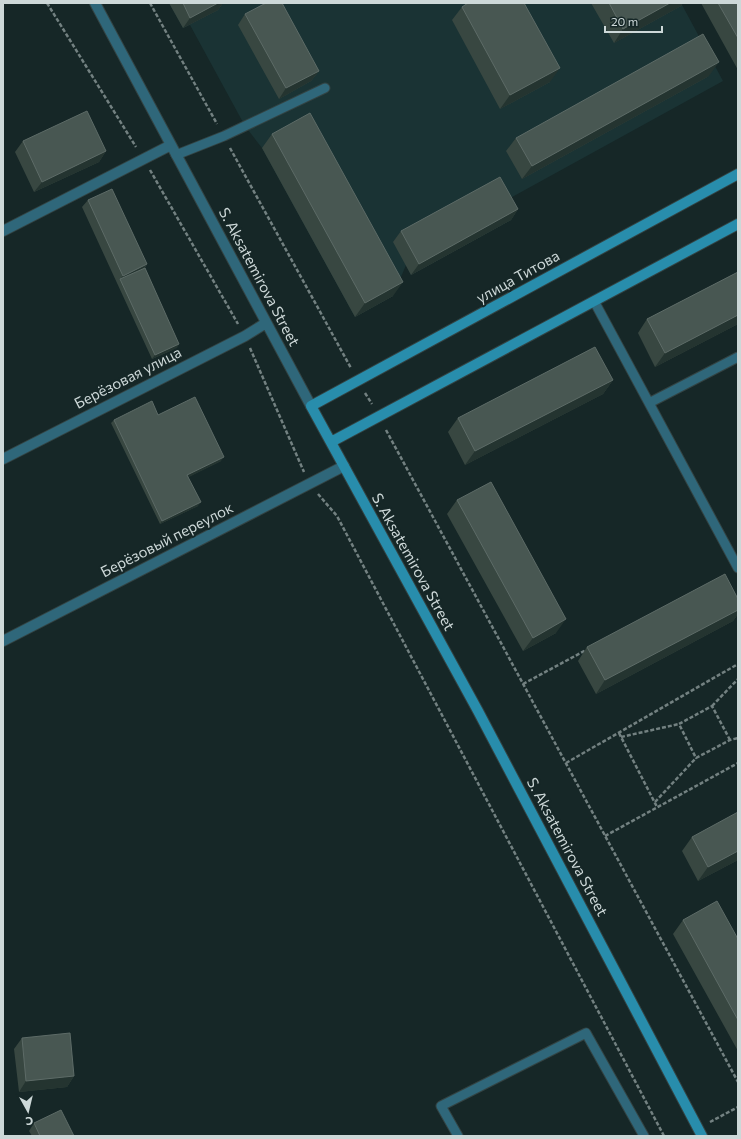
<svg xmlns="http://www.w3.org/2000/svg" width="741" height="1139" font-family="Commissioner,sans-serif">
	<rect width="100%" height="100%" fill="#162727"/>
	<path fill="#1a3334" d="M169 3H681L723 81 501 203 511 220 411 275 406 265 393 296 355 317 262 148 245 126 190 25 183 28Z"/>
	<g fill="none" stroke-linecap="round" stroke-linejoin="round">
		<g stroke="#334343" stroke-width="11">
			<path id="lane" d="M176 155 224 136 325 88
				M594 301 738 568
				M649 403 738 357
				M458 1136 441 1106 586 1033 644 1136"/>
		</g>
		<g stroke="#334343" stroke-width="12">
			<path id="street" d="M95 3 311 406
				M3 231 171 145
				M3 459 245 336 266 323
				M3 641 344 466"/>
		</g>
		<g stroke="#334343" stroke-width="12">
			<path id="secondary" d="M331 442 738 224
				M702 1136 478 711 311 406 738 174"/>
		</g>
		<path stroke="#738181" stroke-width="2.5" stroke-dasharray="4 2" stroke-linecap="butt" d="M47 3 136 147
			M150 3 217 124
			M230 148 351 368
			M150 170 238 324
			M250 348 304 472
			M365 393 372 404
			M386 430 738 1082
			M318 494 337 516 664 1136
			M523 684 588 649
			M712 706 738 679
			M619 733 657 807
			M621 737 679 724
			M730 740 712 706 679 724 696 758 730 740 738 738
			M566 763 738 664
			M655 802 696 758
			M605 836 738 763
			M710 1122 738 1107"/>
		<use href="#lane" stroke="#2f677a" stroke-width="9"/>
		<use href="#street" stroke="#2f677a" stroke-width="10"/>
		<use href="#secondary" stroke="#288dac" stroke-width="10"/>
	</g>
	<path fill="#384741" d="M169 3H223L218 10 183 28Z
		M591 3H683L681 6 614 43Z
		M701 3H738V70Z
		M462 7 550 82 500 109 452 20Z
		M245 14 319 71 311 81 279 99 238 25Z
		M709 76 522 179 506 151 516 138Z
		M272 134 393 296 355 317 262 148Z
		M23 141 106 151 99 162 34 192 15 152Z
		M88 200 147 264 145 268 177 348 152 359 82 207Z
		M518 209 511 220 411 275 393 242 401 231Z
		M738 272V324L655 367 638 333 647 319Z
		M613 380 603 394 465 465 448 432 458 418Z
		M158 415 221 461 188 477 198 506 160 524 111 423 114 420Z
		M457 500 556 633 523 651 447 514Z
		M738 599V614L733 621 596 694 578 661 587 647Z
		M692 837 738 860 698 881 682 851Z
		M683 920 738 939V1051L673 934Z
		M22 1038 74 1076 67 1087 19 1092 14 1049Z
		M34 1123 74 1136H32L29 1131Z"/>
	<path fill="#243430" d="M218 3H223L218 10 183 28 190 18Z
		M670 3H683L681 6 614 43 623 29Z
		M719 62 709 76 522 179 532 166Z
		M560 68 550 82 500 109 510 95Z
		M319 71 311 81 279 99 286 88Z
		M106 151 99 162 34 192 42 182Z
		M518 209 511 220 411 275 419 264Z
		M147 264 142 272 120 279 123 276Z
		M403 282 393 296 355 317 365 303Z
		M738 315V324L655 367 665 353Z
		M179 344 177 348 152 359 155 355Z
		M613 380 603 394 465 465 475 451Z
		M224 457 221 461 185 479 187 475Z
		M201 502 198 506 160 524 162 521Z
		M738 610V614L733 621 596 694 605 680Z
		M566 619 556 633 523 651 533 638Z
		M738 851V860L698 881 708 867Z
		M74 1076 67 1087 19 1092 26 1081Z"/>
	<path fill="#485752" stroke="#5d6b67" d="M183 3H218L190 18Z
		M266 3H282L319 71 286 88 245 14Z
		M468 3H524L560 68 510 95 462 7Z
		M609 3H670L623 29Z
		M718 3H738V38Z
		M703 34 719 62 532 166 516 138Z
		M87 111 106 151 42 182 23 141Z
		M310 113 403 282 365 303 272 134Z
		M500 177 518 209 419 264 401 231Z
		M112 189 147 264 123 276 88 200Z
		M145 268 179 344 155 355 120 279Z
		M738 272V315L665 353 647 319Z
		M595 347 613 380 475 451 458 418Z
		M195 397 224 457 187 475 201 502 162 521 114 420 152 401 158 415Z
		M491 482 566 619 533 638 457 500Z
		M725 574 738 599V610L605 680 587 647Z
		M738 812V851L708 867 692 837Z
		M717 901 738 939V1020L683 920Z
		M70 1033 74 1076 26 1081 22 1038Z
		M61 1110 74 1136H40L34 1123Z"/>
	<g text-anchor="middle" stroke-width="4" stroke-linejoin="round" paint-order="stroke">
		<g font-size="15" fill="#cdd8d8" stroke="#162727">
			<text transform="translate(259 277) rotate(62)" y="5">S. Aksatemirova Street</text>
			<text transform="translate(518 277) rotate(-29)" y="5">улица Титова</text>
			<text transform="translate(128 378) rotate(-27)" y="5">Берёзовая улица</text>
			<text transform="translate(167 540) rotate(-27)" y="5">Берёзовый переулок</text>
			<text transform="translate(413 562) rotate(61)" y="5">S. Aksatemirova Street</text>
			<text transform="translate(567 847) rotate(62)" y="5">S. Aksatemirova Street</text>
		</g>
	</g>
	<rect width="741" height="1139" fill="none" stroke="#cdd8d8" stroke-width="8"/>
	<g transform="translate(28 1111) rotate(172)" stroke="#162727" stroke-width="3" paint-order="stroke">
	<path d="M0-3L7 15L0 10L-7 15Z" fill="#cdd8d8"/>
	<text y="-6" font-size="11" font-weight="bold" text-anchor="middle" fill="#cdd8d8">С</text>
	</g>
	<path d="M605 26v6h57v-6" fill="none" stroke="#cdd8d8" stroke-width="2"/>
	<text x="611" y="26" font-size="12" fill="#cdd8d8" stroke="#162727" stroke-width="3" paint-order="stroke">20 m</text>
</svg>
